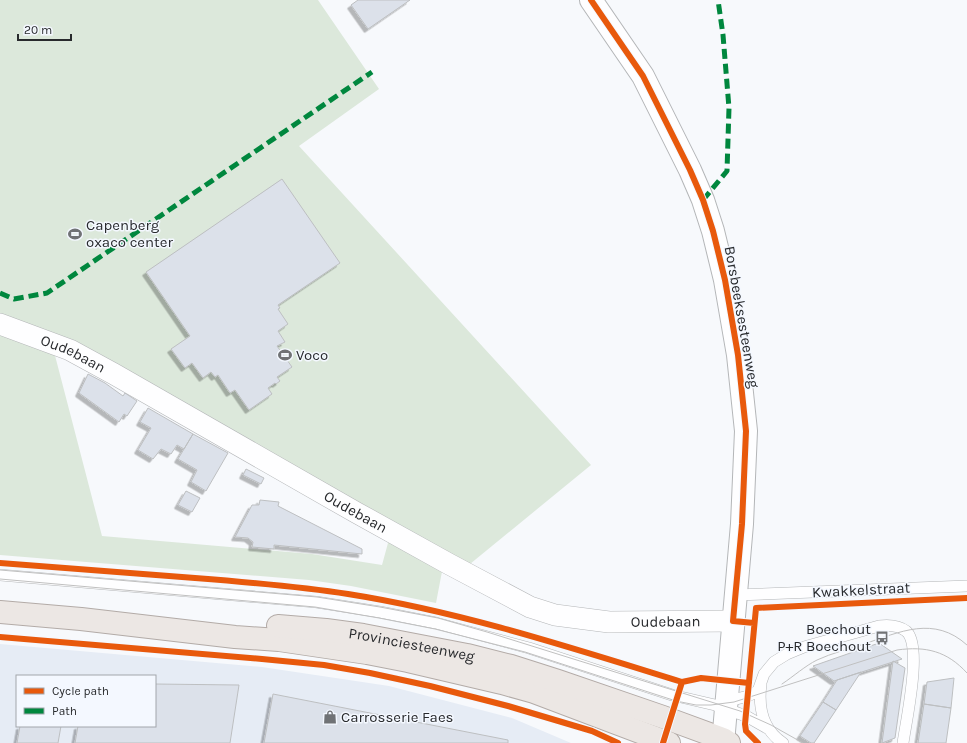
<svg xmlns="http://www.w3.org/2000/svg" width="967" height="743" font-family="Karla,sans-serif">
	<defs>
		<filter id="shadow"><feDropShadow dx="-3.5" dy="3.5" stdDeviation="0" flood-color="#0004"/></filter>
	</defs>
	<rect width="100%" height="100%" fill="#f7f9fc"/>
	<path fill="#e6ecf5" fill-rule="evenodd" d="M0 644 262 667 389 686 512 718 571 743H0ZM17 676H155V726H17Z"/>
	<path fill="#dce8db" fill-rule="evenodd" d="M0 0H318L379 89 299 146 591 465 470 564 444 561 436 603 351 586 309 580 0 555ZM52 344 391 532 382 565 312 554 102 536Z"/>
	<path fill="#dce1ea" stroke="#bdbfc1" filter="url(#shadow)" d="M358 0H410L368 29 351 5Z
		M282 179 340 263 278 305 280 308 278 309 288 324 278 331 285 342 277 346 292 367 277 377 280 381 276 384 275 383 268 388 272 394 249 410 235 390 230 393 218 375 215 377 211 372 203 378 192 363 185 368 171 349 190 336 146 272Z
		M88 374 105 383 123 396 125 393 137 401 127 416 124 414 119 422 79 393Z
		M148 408 193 434 184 449 177 445 171 454 161 449 153 459 138 450 151 428 140 422Z
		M193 434 228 453 206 491 191 482 197 470 178 459Z
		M246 469 264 478 261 484 243 475Z
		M186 491 200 498 192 512 178 505Z
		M260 500 279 502 278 506 362 549V554L274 545V549L252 547 253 542 248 538 235 537 252 505H259Z
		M879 643 902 659 834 681 813 666Z
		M893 661 905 668 895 738 882 743Z
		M861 672 836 710 823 702 837 680Z
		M954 678 951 708 924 704 927 682Z
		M155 684 239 685 230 743H75L78 726H155Z
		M273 694 508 740V743H264Z
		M823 702 836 710 814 743H811L800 736Z
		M924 704 951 708 946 743H918Z
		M20 726H61L58 743H17Z"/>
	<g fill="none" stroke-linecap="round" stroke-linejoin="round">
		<g stroke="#b4b6b8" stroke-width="12">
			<path id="service" d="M0 575 316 602 380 612 436 623 529 648 672 695 715 705 746 716 767 728
				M736 595 967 586
				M761 684C758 707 763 730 783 743
				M725 702 748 696 758 691 764 674 774 662 787 654 804 647 879 626C887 625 898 625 906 631 923 645 906 721 903 743"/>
		</g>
		<g stroke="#b4b6b8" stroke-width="22">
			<g id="minor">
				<path id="s1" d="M0 324 70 350 114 374 357 513 449 564 530 607 555 615 609 622 733 621"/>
			</g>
		</g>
		<g stroke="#b4b6b8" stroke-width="24">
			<path id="tertiary" d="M591 0 643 76 690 170 703 200 713 231 725 280 738 355 746 431 742 524 723 743"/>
		</g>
		<g stroke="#b3aba7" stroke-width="24">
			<g id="primary">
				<path d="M0 612 81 619 235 637 279 640 367 653 408 661 502 683 534 692 669 743"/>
				<path id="s2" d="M278 626 326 630 363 635 467 655 511 666 558 681 663 717 723 739 729 743"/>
			</g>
		</g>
		<use href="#service" stroke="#fefeff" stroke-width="11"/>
		<use href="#minor" stroke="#fefeff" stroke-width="21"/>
		<use href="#tertiary" stroke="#fefeff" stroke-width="22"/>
		<use href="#primary" stroke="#ece7e4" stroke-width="22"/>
		<path stroke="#c0c0c0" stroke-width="1" d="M0 570 317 597 380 607 438 618 487 632 740 711 771 725 803 743
			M0 579 315 607 379 618 435 629 525 652 676 701 696 705H711L734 702 897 650C926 646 947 651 967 673
			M782 684C794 676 805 666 817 660 832 653 849 649 864 644 900 632 934 615 967 645"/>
		<path stroke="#00873e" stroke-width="5" stroke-dasharray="10 5" stroke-linecap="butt" d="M703 200 727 171 729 108 723 35 718 0
			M0 293 14 299 47 293 372 72"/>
		<g stroke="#f4f8ff" stroke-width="8">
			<path id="cycleway" d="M591 0 643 76 690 170 703 200 713 231 725 280 738 355 746 431 742 524 733 621 754 623
				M0 563C65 568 130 573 195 578 246 582 297 586 348 594 462 612 572 648 682 682L701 678 749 683
				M756 608 967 598
				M756 608 745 724 746 731 758 743
				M0 637 262 659 324 665 370 673 430 686 508 706 592 731 618 743
				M663 743 682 682"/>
		</g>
		<use href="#cycleway" stroke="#e8590c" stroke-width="6"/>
	</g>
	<defs>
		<g id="stadium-bare" transform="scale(1.08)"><path d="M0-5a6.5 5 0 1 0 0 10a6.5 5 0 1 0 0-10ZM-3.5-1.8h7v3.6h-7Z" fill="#707275" stroke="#f4f8ff" stroke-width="2.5" paint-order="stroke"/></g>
		<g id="bus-bare" transform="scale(1.08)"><path d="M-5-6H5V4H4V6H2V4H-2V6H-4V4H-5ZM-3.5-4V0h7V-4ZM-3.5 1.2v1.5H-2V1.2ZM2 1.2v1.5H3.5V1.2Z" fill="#707275" stroke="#f4f8ff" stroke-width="2.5" paint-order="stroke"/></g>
		<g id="shop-bare" transform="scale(1.08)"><path d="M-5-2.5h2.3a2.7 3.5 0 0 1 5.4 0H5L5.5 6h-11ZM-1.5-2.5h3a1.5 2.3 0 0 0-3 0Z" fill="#707275" stroke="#f4f8ff" stroke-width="2.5" paint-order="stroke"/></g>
	</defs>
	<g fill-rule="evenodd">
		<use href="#stadium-bare" x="75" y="234"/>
		<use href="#stadium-bare" x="285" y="355"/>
		<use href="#bus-bare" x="882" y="638"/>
		<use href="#shop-bare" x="330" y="717"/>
	</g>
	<g text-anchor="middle" stroke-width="3" stroke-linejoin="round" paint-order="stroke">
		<g font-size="15" fill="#282a2d" stroke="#f4f8ff" text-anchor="start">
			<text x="86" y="230">Capenberg<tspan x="86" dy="17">oxaco center</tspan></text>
			<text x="296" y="360">Voco</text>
			<text x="871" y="634" text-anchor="end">Boechout<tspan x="871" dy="17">P+R Boechout</tspan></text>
			<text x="341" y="722">Carrosserie Faes</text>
		</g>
		<g font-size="15" fill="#282a2d" stroke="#f4f8ff">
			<text transform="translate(742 317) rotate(80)" y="5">Borsbeeksesteenweg</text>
			<text dy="5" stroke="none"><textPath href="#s1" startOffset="79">Oudebaan</textPath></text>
			<text dy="5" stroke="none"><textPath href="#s1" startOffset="403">Oudebaan</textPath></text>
			<text transform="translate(861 590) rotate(-3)" y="5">Kwakkelstraat</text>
			<text dy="5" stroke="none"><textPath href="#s1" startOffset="739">Oudebaan</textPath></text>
			<text dy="5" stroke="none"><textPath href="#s2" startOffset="135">Provinciesteenweg</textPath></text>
		</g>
	</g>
	<rect x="16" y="675" width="140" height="52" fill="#f4f8ff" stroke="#a2a6ab"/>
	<rect x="24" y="688" width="20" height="6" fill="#e8590c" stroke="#a2a6ab"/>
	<text x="52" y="695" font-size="12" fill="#282a2d">Cycle path</text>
	<rect x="24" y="708" width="20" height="6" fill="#00873e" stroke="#a2a6ab"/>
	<text x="52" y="715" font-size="12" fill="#282a2d">Path</text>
	<path d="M18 34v6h53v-6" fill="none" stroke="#282a2d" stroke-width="2"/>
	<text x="24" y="34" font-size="12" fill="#282a2d" stroke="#f4f8ff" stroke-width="3" paint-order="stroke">20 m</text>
</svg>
